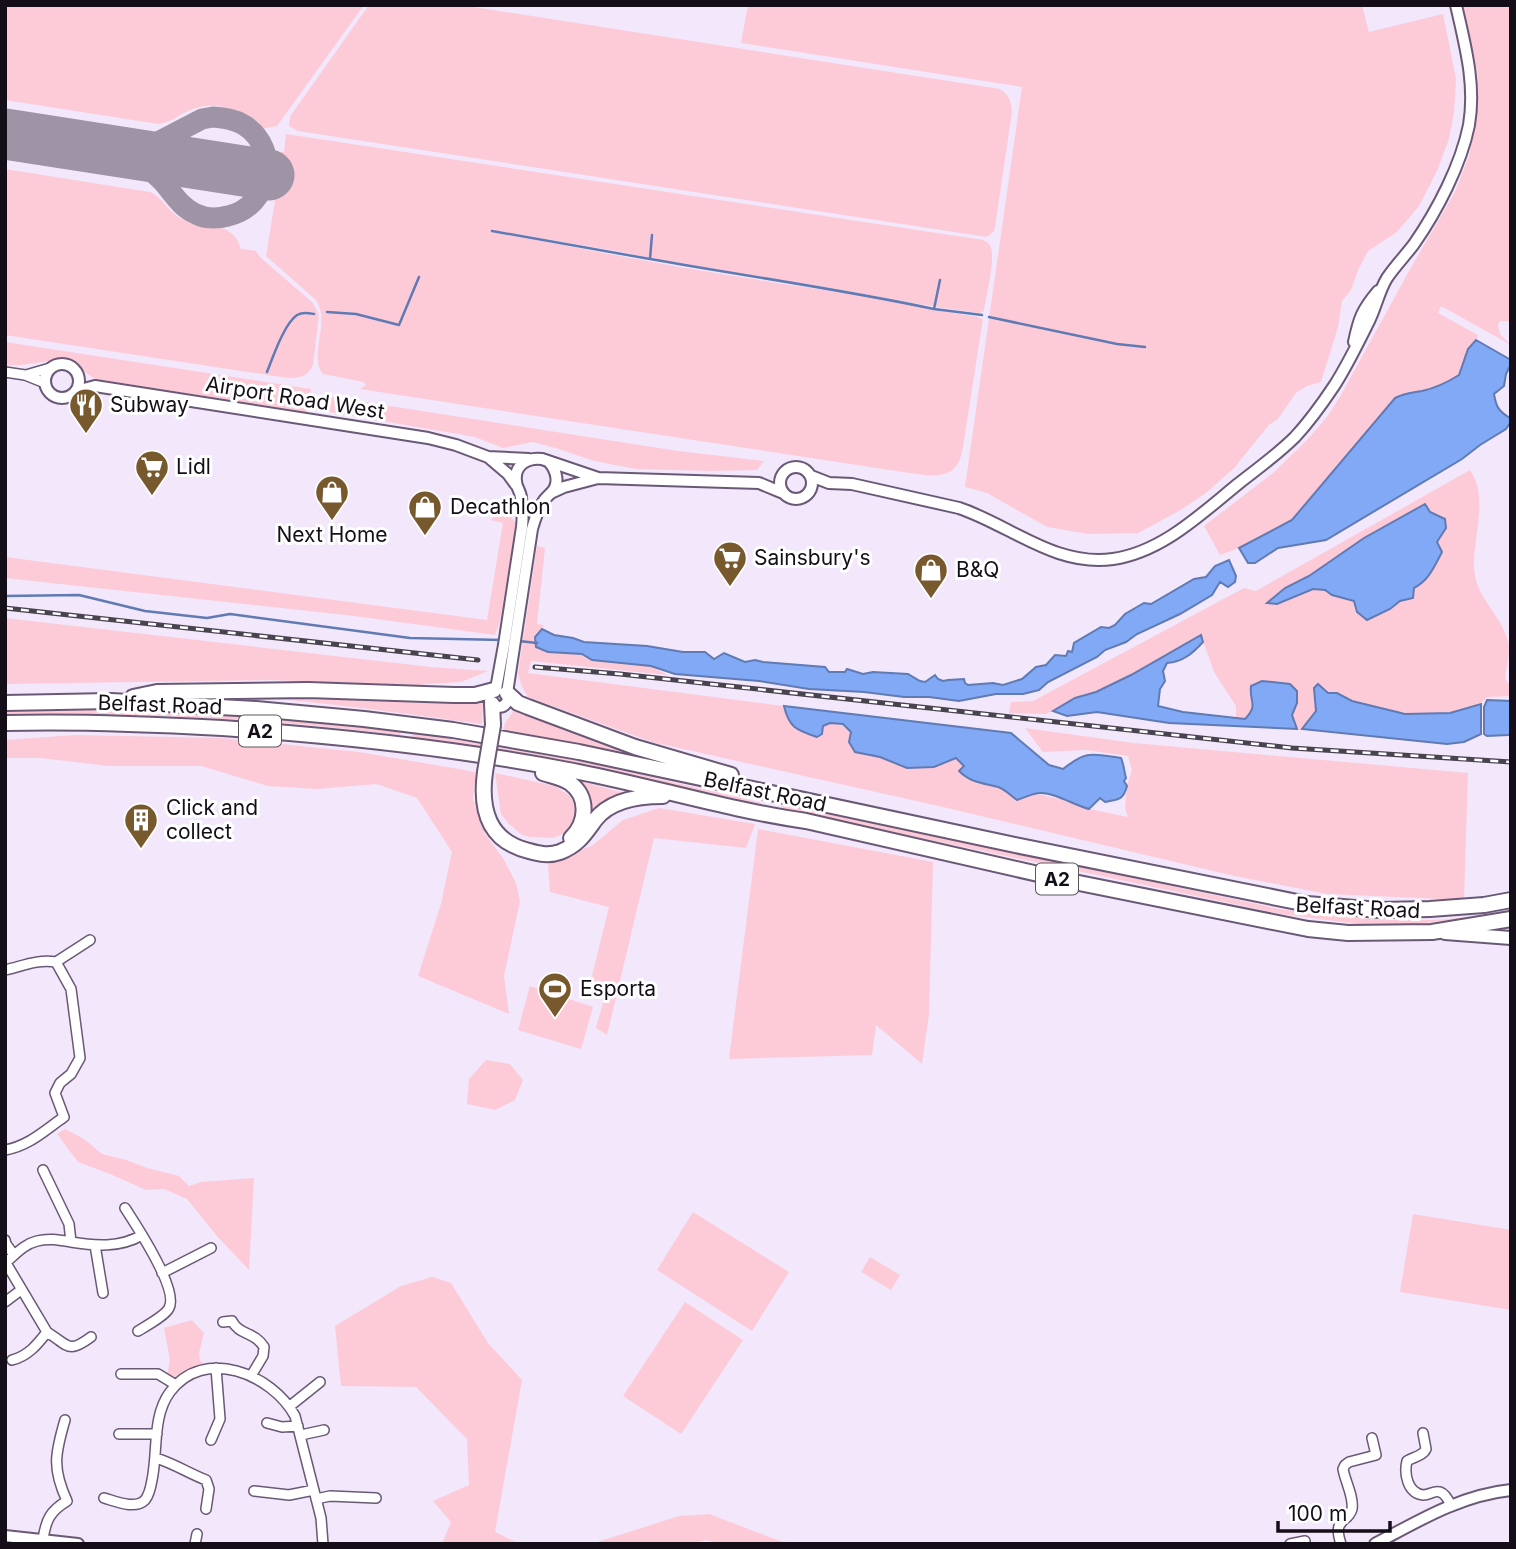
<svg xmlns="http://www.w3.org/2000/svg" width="1516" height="1549" font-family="Inter,sans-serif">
	<rect width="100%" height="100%" fill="#f2e7fb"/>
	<path fill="#fdcbd8" d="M5 5H364L277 126 260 129C235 112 222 97 188 111 177 116 170 123 158 124L5 100Z
		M369 5H461L1000 89C1009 95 1011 100 1012 112L995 227 994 231 987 237 298 131 289 126V123L291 115Z
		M748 5H1362L1369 32 1443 14 1456 79 1454 113 1449 139 1437 171 1419 206 1397 232 1368 251 1358 270 1351 290 1342 301 1338 327 1321 382 1307 386 1296 393 1278 419 1269 425 1234 468 1206 493 1179 511 1138 533 1089 534 1047 527 987 493 965 487 1022 87 741 43Z
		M1461 5H1509L1511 11V321H1500L1498 325 1500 334 1511 345 1441 306 1438 313 1478 335 1476 340 1468 350 1460 375C1448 382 1435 388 1422 391 1411 393 1406 392 1395 398L1292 520 1239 548 1220 555 1204 526 1273 473 1306 441 1327 417 1341 395 1409 271 1455 192 1469 156 1478 103 1477 70Z
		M286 134 983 240C988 243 989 243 991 248 995 261 986 297 984 311L979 313 936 307 813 285 700 268 622 252 491 230V232C578 247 665 266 753 279 786 285 820 289 853 294 895 301 936 311 978 317L983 320 982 325 963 447C958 477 942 477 916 474L360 389 366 385 364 382 323 374C308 356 331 322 316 300L266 256 275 201 273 200 280 152H284Z
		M5 169 150 192C162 197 168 211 180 218 203 232 232 217 241 249L256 251 260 257 313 303 319 315 313 365C308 376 301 378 288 378L5 335Z
		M5 342 311 389 307 412 95 379C86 373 77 365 66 362 52 358 24 367 5 365Z
		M326 396 678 451 764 461 757 470 711 471 636 469 594 461 559 449 533 442 503 448 475 437 324 411Z
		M1470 470C1489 497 1473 536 1474 567 1475 598 1500 612 1508 641 1511 651 1506 668 1505 679L1511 686V696L1487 697C1470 719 1405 715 1381 709 1372 706 1363 704 1354 701 1344 699 1338 693 1328 693L1323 688 1314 689 1316 710 1302 729H1297L1292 715 1297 703 1290 684 1262 681 1250 695C1255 706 1253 711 1245 719L1236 718V706L1214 672 1201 635 1131 675 1096 692 1075 698 1046 714 1009 713 1011 702 1033 701 1244 588 1256 591Z
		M504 512 510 515 517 525 500 621 495 635 354 616 5 578V557L487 620 503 523 491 520 496 514Z
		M537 546 545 548 537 624 544 625 536 637 548 652 582 654 592 660 651 666 667 675 531 661 528 673 784 706 787 720 822 734 823 726 830 723 843 724 851 732 855 751 880 757 907 768 934 767 956 757 965 766 960 771 1000 787 1017 800 1037 794 1073 802 1080 807 1128 817 1125 808 1127 786 1132 770 1128 756 1086 750 1043 752 1025 728 1134 743 1468 773 1464 900 1327 894 1230 875 943 807 652 742 528 697 522 687 518 674Z
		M5 618 431 667 488 671 461 682 412 685 271 680 5 684Z
		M236 695 478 701 483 703 482 724C400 713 318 701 235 696Z
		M99 707 261 715 369 726 401 732 400 735C269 719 137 712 5 714V709Z
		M516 707 655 758 503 730 505 723Z
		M415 733 591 763 762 803 761 804 532 757 414 738 412 735Z
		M75 735 221 738 359 752 476 772 473 799 485 834 503 858 516 883 520 901 504 976 509 1014 418 976 441 904 452 852 417 798 377 784 317 789 268 786 201 766H109L40 758H5V740Z
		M495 773 554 786 569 795 575 805V821L567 832 553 838 530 837 522 835 509 824 501 814Z
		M573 779 624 793 611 799 590 815 587 794Z
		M785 804 1280 909C1355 920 1435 927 1511 910V913L1416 924 1366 925 1281 914 788 810 781 807Z
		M659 808 755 824 746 848 654 838 607 1035 596 1028 603 1003 592 976 609 907 550 892 548 864 593 845 623 820Z
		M758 829 933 862 929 1014 922 1064 876 1025 872 1055 729 1059Z
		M530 986 593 1007 581 1049 518 1030Z
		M486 1060 510 1064 523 1080 515 1100 495 1110 467 1104 469 1079Z
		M65 1129 84 1139 102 1154 126 1160 147 1168 179 1176 189 1186 201 1182 254 1178 249 1270 216 1235 187 1199 164 1189 146 1190 110 1174 78 1162 57 1134Z
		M693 1212 789 1272 752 1331 657 1270Z
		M1413 1214 1511 1230V1310L1400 1292Z
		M870 1257 900 1275 891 1290 861 1272Z
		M432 1277 451 1283 488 1343 522 1380 495 1532 520 1544H442L451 1522 433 1501 469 1485 467 1439 416 1387 341 1386 335 1326 401 1286Z
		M685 1302 743 1340 681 1434 623 1396Z
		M192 1320 204 1333 199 1353 200 1361 205 1364C193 1367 183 1376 171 1378L167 1375 170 1360 164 1328Z
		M709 1514 780 1541 801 1544H723L706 1540 690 1544H591L679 1516Z"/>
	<path fill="#81a9f5" stroke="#607ab3" stroke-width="2" d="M1476 340 1511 360V364L1506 374 1504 386 1494 394C1496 406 1498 411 1510 418V423L1506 429 1480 445 1462 459 1326 540 1278 548 1255 563H1248L1239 548 1292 520 1395 398C1406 392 1411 393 1422 391 1435 388 1448 382 1459 375L1468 349Z
		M1425 504 1430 512 1445 519 1446 528 1437 542 1442 552C1434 567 1429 580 1414 588L1413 598 1400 601 1390 609 1367 620 1357 612 1354 601 1332 595 1325 590 1313 589 1277 604 1267 603 1285 588 1309 576 1364 538Z
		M1229 560 1236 576 1235 582 1228 587 1220 582 1212 595 1180 614 1137 634 1126 642 1105 650 1097 657 1048 682 1039 690 1023 694H996L959 701 929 697H904L864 692 809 689 759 681 675 674 651 666 592 660 582 654 548 652 536 647 535 637 542 629 554 635 573 638 584 642 647 646 683 652H705L714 659 724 653 745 662 755 660 763 662 825 667 829 672H845L847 669 863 674 873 672 908 674 920 681 925 682 935 675 938 679 943 681 948 680 964 679 965 683 968 685 993 683 1003 685 1022 679 1036 667 1046 665 1055 655 1066 656 1068 651 1072 652 1074 643 1101 627 1109 628 1115 625 1125 614 1144 603 1151 604 1194 579 1206 577 1215 566Z
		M1201 635 1203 642C1193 653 1183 662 1167 663L1163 671 1165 681 1160 689 1158 706 1183 712 1245 719C1259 704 1249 703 1251 686L1262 681 1290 684 1297 691V703L1292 715 1297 729 1169 723 1097 712 1067 716 1053 711 1075 698 1096 692 1131 675Z
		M1318 684 1328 693H1337L1352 701 1405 714 1450 713 1481 704V734L1464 742 1447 744 1302 729 1316 711 1314 688Z
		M1487 700 1511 701V733L1508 735 1487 736 1484 734V707Z
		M784 706 1011 733 1049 765 1063 769C1087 750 1092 754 1121 758 1124 765 1124 771 1126 778L1124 781 1127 786C1123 801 1118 799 1105 802L1100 798 1089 809C1076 806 1054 792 1040 793 1033 793 1024 798 1017 800 1011 796 1005 789 998 787 983 783 971 783 959 771L964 766 956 758 934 767 907 768 880 757 855 752 849 742 851 732 843 724 830 723 823 726 822 734 817 737C797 730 789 728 784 706Z"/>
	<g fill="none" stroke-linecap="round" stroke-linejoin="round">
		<path stroke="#607ab3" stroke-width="2.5" d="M492 231 650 259 652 235
			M650 259C745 276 840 289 934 309L940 280
			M934 309 982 315
			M327 312 356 314 399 325 419 277
			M989 317 1117 344 1145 347
			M267 372C273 357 284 324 297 315 303 312 308 313 314 314
			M5 596 79 595 145 611 207 618 230 614 410 638 502 640
			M519 641 537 643"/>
		<path stroke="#9e94a5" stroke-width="21" d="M213 117C224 118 234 119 244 125 282 149 270 207 228 216 217 219 206 219 196 214 180 207 173 193 162 181 151 169 137 160 123 153L152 145 202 119Z"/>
		<path stroke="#9e94a5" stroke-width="51" d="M5 134 269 175"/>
		<g stroke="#6a5976" stroke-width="12">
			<path id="minor" d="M5 372 25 375 45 383
				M26 375 50 368
				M56 962 90 940
				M5 970C23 966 37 959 56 962L71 989 80 1058 71 1074 60 1083 55 1093 64 1117C45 1130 29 1146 5 1150
				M43 1170 69 1224 71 1242
				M125 1208C136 1225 179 1290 169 1308 165 1316 146 1326 138 1331
				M5 1240 6 1244 14 1255
				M95 1245 103 1293
				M5 1263C15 1255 24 1244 37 1241 49 1238 59 1240 71 1242 95 1246 120 1248 142 1235
				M6 1263 47 1332C37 1345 28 1356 12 1360
				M162 1273 211 1248
				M5 1302 21 1290
				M223 1322 232 1321C240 1336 254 1331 264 1347L263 1356 251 1376
				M47 1332C69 1346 68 1354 91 1337
				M121 1374H158L176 1385
				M290 1406 320 1382
				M267 1423 282 1427 298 1426
				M1423 1433 1426 1449C1423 1456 1413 1457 1407 1461 1404 1473 1407 1493 1423 1495 1430 1495 1434 1490 1440 1492 1446 1494 1449 1501 1451 1506
				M119 1434H157
				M301 1435 324 1430
				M211 1440 220 1419 216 1368
				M156 1458C175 1464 188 1473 206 1480L209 1489 206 1509
				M254 1491 289 1495 314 1490
				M104 1498C115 1501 135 1510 145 1500 149 1495 151 1486 152 1480 158 1452 152 1416 170 1392 204 1346 272 1374 295 1416L321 1518 323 1544
				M316 1499 330 1496 376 1498
				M43 1539C46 1520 50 1511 67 1501 52 1468 55 1454 65 1420
				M195 1544 197 1534
				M1290 1544 1305 1541
				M1341 1544C1332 1517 1348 1524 1352 1509 1354 1497 1345 1481 1343 1469L1345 1465 1349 1462 1376 1455 1372 1438"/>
		</g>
		<g stroke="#6a5976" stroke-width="14">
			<path id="tertiary" d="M1354 342C1359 318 1362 310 1378 291
				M45 381a17 17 0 1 1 34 0a17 17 0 1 1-34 0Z
				M76 391 95 386 428 438 456 445 488 457 529 459
				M488 457 508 474 516 485
				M780 483a16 16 0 1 1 32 0a16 16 0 1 1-32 0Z
				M811 476 829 483 852 484 959 508C1010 525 1055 567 1113 559 1162 552 1201 514 1238 484 1257 469 1278 454 1295 437 1309 422 1322 404 1334 386 1347 366 1358 343 1369 321 1376 307 1379 291 1387 278 1395 266 1405 256 1414 244 1437 211 1461 165 1469 125 1476 84 1465 45 1456 5
				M551 493 564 487 598 478
				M496 689 504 645 522 527C523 517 523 508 521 498 521 491 516 488 516 481 514 465 528 457 542 459L598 478 759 483 783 493
				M490 701C495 709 504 709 508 700L507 693 532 529C535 519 537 511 543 502 545 498 548 496 551 493 560 484 557 471 549 462
				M5 1536 78 1544
				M1375 1544C1418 1521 1461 1495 1511 1490"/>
		</g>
		<g stroke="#6a5976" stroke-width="16">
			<path id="secondary" d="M1445 933 1511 938"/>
		</g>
		<g stroke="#6a5976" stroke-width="18">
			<path id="trunk" d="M507 693 518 703 528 707 635 747 731 775
				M133 697 157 692 308 690 454 695H475L494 690
				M5 703 111 701 256 709 364 719 453 730 579 752 1015 845 1307 904 1379 910 1430 909 1484 905 1511 900
				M492 704 493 725
				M5 723C78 721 150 724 222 728 342 736 461 749 579 772 655 787 729 810 806 821L1069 881 1308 929 1348 933 1432 932 1511 919
				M485 772C480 809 488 841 529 851 540 854 549 856 560 852 578 845 584 835 595 820 610 800 639 796 663 796
				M543 773C552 776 563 778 570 783 589 797 587 823 571 838"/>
		</g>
		<use href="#minor" stroke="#fff" stroke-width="9"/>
		<use href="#tertiary" stroke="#fff" stroke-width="10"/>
		<use href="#secondary" stroke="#fff" stroke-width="12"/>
		<use href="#trunk" stroke="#fff" stroke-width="14"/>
		<g stroke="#49424f" stroke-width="5">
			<path id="rail" d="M5 608 478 660
				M535 667 620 674 1292 748 1511 762"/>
		</g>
		<use href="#rail" stroke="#fff" stroke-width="2.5" stroke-dasharray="8" stroke-linecap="butt"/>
		<g stroke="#6a5976" stroke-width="18" stroke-linecap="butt">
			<path id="trunk-bridge" d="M485 772 493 725"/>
		</g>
		<use href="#trunk-bridge" stroke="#fff" stroke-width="14"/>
	</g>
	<defs>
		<g id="restaurant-pin" transform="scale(1.75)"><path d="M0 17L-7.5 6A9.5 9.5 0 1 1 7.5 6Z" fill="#78592e" stroke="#fff"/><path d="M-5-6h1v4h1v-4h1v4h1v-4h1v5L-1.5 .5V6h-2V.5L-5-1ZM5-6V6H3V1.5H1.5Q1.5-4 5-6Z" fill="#fff"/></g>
		<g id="supermarket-pin" transform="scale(1.75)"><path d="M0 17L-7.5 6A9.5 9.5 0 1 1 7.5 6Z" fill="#78592e" stroke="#fff"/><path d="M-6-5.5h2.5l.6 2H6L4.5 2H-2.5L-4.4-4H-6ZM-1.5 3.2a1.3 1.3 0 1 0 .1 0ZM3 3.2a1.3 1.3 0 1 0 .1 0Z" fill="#fff"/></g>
		<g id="shop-pin" transform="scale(1.75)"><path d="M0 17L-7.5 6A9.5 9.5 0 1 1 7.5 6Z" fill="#78592e" stroke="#fff"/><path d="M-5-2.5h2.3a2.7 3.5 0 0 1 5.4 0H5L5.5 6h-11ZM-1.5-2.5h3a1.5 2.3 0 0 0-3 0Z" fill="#fff"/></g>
		<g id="building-pin" transform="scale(1.75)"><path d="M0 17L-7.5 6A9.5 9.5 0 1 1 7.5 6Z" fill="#78592e" stroke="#fff"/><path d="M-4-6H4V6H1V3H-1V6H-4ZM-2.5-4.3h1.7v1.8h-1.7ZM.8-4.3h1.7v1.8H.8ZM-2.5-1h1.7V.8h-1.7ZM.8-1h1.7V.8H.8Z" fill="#fff"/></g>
		<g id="stadium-pin" transform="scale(1.75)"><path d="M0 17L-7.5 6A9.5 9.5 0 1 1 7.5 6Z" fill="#78592e" stroke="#fff"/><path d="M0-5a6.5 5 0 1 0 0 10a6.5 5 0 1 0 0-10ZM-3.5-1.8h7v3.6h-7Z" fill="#fff"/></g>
	</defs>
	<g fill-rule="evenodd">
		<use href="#restaurant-pin" x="86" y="405"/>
		<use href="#supermarket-pin" x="152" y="467"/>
		<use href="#shop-pin" x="332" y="492"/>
		<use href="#shop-pin" x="425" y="507"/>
		<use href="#supermarket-pin" x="730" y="558"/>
		<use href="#shop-pin" x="931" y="570"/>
		<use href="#building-pin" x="141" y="820"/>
		<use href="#stadium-pin" x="555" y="989"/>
	</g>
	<g text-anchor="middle" stroke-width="6" stroke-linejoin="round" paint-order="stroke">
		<g fill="#fff" stroke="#5a565e" stroke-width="2">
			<rect x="239" y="715.5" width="42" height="31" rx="5"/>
			<rect x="1036" y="863.5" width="42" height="31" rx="5"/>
		</g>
		<g font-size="19" font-weight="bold" fill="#140e19">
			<text x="260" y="738">A2</text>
			<text x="1057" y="886">A2</text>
		</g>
		<g font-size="21" fill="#140e19" stroke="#fff">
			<text transform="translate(295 398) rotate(9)" y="7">Airport Road West</text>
			<text transform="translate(160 705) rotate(2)" y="7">Belfast Road</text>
			<text transform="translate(765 792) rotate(12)" y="7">Belfast Road</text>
			<text transform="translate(1358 908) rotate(3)" y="7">Belfast Road</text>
		</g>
		<g font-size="21" fill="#140e19" stroke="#fff" text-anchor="start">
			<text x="110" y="412">Subway</text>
			<text x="176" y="474">Lidl</text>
			<text x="450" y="514">Decathlon</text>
			<text x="332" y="542" text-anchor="middle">Next Home</text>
			<text x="754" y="565">Sainsbury's</text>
			<text x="956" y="577">B&amp;Q</text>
			<text x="166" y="815">Click and<tspan x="166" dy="24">collect</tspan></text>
			<text x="580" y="996">Esporta</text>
		</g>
	</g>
	<rect width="1516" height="1549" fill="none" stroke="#140e19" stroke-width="14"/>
	<path d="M1278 1521v10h112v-10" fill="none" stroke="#140e19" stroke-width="3.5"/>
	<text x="1288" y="1521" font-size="21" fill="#140e19" stroke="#ffffff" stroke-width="5" paint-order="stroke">100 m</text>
</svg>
